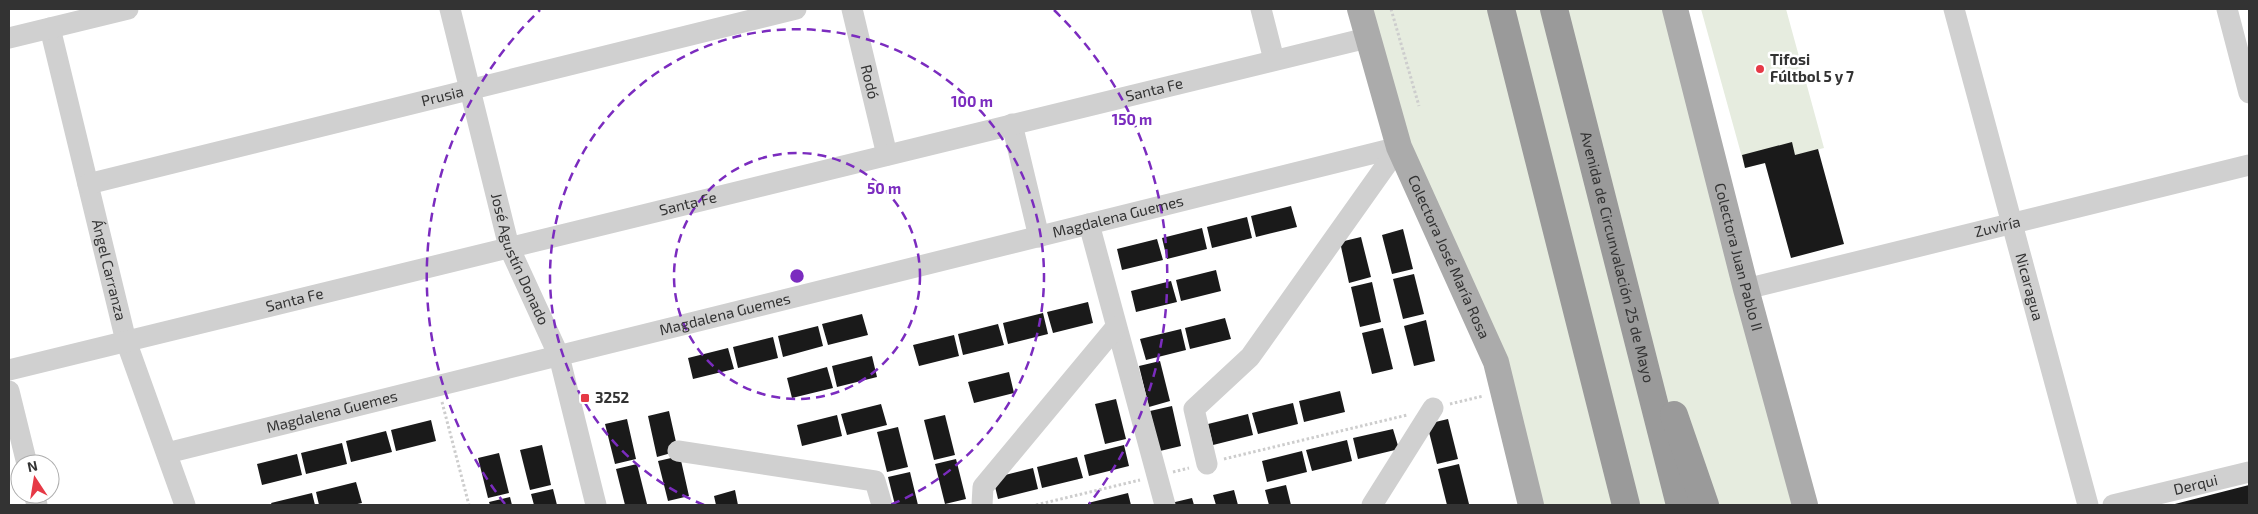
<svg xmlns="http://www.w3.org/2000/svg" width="2258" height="514" font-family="'Exo 2',sans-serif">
	<rect width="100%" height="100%" fill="#fff"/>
	<path fill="#e6ecdf" d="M1360 9H1675L1805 505H1531L1496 362 1399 147Z
		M1701 9H1786L1824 148 1745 168Z"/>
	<path fill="#1a1a1a" d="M1792 142 1795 155 1818 149 1844 244 1791 258 1765 163 1745 168 1742 155Z
		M1291 206 1297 227 1256 237 1251 216Z
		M1247 217 1252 238 1212 248 1207 227Z
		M1202 228 1207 249 1167 259 1162 238Z
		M1403 229 1413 269 1392 274 1382 235Z
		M1361 237 1371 277 1349 283 1340 242Z
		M1157 239 1163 260 1122 270 1117 249Z
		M1216 270 1221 291 1181 301 1176 280Z
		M1414 274 1424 314 1403 319 1393 279Z
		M1171 281 1177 302 1136 312 1131 291Z
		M1372 282 1381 322 1360 327 1351 287Z
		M1088 302 1093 323 1053 333 1047 312Z
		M1043 313 1048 334 1008 344 1003 323Z
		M862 314 868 335 828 345 822 324Z
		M1225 318 1231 339 1190 349 1185 328Z
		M1426 320 1435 361 1414 366 1404 326Z
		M998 324 1004 345 963 355 958 334Z
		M818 326 823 346 783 357 778 336Z
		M1383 328 1393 369 1372 374 1362 333Z
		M1181 329 1186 350 1146 360 1140 339Z
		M954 335 959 356 919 366 913 345Z
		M773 337 778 358 738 368 733 347Z
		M728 348 734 369 693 379 688 358Z
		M872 356 877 377 837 387 832 366Z
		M1160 361 1170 401 1149 407 1139 366Z
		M827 367 833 388 792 398 787 378Z
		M1009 372 1014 393 974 403 968 382Z
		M1340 391 1345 412 1304 422 1299 401Z
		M1116 399 1126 439 1105 444 1095 404Z
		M1293 403 1298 424 1258 434 1252 413Z
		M881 404 887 425 847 435 841 414Z
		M1172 406 1181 446 1160 451 1150 411Z
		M669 411 678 451 657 457 648 416Z
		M1248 414 1253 435 1213 445 1208 424Z
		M837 415 842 436 802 446 797 425Z
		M945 415 955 455 934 460 924 420Z
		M627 419 636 459 615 464 605 424Z
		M1448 419 1458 459 1437 464 1427 424Z
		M431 420 436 441 396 451 391 430Z
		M898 427 908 467 887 472 877 432Z
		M1393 429 1399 449 1358 459 1353 438Z
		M386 431 392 452 351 462 346 441Z
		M1347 440 1352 461 1312 471 1306 450Z
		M342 443 347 464 306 474 301 453Z
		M542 445 551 485 530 490 520 450Z
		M1124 445 1129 466 1089 476 1084 455Z
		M1302 451 1307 472 1267 482 1262 461Z
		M499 453 509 493 488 498 478 458Z
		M297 454 302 475 262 485 257 464Z
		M680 456 689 496 668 501 658 461Z
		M1077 457 1083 478 1042 488 1037 467Z
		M956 459 966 499 945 504 935 464Z
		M637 464 647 504 625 505 616 469Z
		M1459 464 1469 504 1447 505 1438 469Z
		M1033 468 1038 489 998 499 993 478Z
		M910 472 918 505H895L888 477Z
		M356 482 362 503 353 505H319L316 492Z
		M1286 485 1291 505H1269L1265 490Z
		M2249 485V505H2171Z
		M553 489 557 505H534L531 494Z
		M735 490 738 505H716L714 496Z
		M1234 490 1238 505H1216L1213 495Z
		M312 493 315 505H272L271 503Z
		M1128 493 1131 505H1088V503Z
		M510 497 512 505H490L489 502Z
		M1192 498 1194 505H1171V503Z"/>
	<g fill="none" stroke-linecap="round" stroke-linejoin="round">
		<path stroke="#cdcdcd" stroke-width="3" stroke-dasharray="2.5 2.5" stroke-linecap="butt" d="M1391 9 1419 106
			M442 402 469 505
			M1450 404 1483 396
			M1224 459 1407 415
			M1173 472 1189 468
			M1036 505 1140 480"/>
		<g stroke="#d0d0d0" stroke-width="21">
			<path id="s1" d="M450 9 509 247 559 356 596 505"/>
			<path id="s2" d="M852 9 887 155"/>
			<path d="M1261 9 1274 60"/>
			<path id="s3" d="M1954 9 2088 505"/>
			<path d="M2227 9 2249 93"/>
			<path id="s4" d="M50 28 126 341 185 505"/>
			<path d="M9 38 128 9"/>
			<path d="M1012 124 1039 237"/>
			<path id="s5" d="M88 184 796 9"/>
			<path d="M1089 224 1165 505"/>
			<path id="s6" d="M1746 289 2249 165"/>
			<path id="s7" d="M9 370 1367 38"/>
			<path d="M9 391 27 464"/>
			<path d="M678 451 875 481 882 505"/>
			<path id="s8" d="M167 453 1399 147"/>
			<path d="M1207 464 1194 409 1250 357 1399 147"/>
			<path d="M34 494 37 505"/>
			<path d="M982 505 983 487 1116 327"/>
			<path d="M1372 505 1433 408"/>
			<path id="s9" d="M2113 505 2249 472"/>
		</g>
		<g stroke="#ababab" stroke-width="26">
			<path id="s10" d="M1360 9 1399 147 1496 362 1531 505"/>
			<path id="s11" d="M1675 9 1746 289 1805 505"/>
		</g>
		<g stroke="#9a9a9a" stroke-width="28">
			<path d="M1501 9 1626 505"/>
			<path id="s12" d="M1554 9 1680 505"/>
			<path d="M1674 415 1705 505"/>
		</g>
	</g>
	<g fill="none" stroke="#7b2cbf" stroke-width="2.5" stroke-dasharray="9 6">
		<circle cx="797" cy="276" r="123"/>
		<path d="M704 505A247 247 0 1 1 890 505"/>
		<path d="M505 504A370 370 0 0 1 540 10M1054 10A370 370 0 0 1 1089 504"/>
	</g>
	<g fill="#e63946" stroke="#fff" stroke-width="2">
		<circle cx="1760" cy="69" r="5"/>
		<rect x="580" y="393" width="10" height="10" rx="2.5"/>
	</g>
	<g text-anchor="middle" stroke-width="5" stroke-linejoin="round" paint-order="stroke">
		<g font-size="15" font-weight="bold" fill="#333" stroke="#fff" text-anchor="start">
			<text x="1770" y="65">Tifosi<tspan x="1770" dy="17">Fúltbol 5 y 7</tspan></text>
			<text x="595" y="403">3252</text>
		</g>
		<g font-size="15" fill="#333" stroke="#fff">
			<text dy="5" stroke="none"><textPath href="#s2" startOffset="75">Rodó</textPath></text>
			<text dy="5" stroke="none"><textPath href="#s7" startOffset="1179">Santa Fe</textPath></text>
			<text dy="5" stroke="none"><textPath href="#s5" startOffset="365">Prusia</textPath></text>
			<text dy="5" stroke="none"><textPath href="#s7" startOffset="699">Santa Fe</textPath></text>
			<text dy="5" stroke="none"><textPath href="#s8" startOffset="980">Magdalena Guemes</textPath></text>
			<text dy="5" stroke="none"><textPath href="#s6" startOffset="259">Zuviría</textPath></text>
			<text dy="5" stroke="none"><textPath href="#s10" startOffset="264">Colectora José María Rosa</textPath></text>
			<text dy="5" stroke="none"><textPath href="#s12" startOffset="256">Avenida de Circunvalación 25 de Mayo</textPath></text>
			<text dy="5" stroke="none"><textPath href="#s11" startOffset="256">Colectora Juan Pablo II</textPath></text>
			<text dy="5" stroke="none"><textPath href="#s1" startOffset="260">José Agustín Donado</textPath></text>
			<text dy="5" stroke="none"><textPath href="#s4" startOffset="249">Ángel Carranza</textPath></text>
			<text dy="5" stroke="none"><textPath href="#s3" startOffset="288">Nicaragua</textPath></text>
			<text dy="5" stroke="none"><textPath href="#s7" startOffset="294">Santa Fe</textPath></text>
			<text dy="5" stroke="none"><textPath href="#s8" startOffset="575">Magdalena Guemes</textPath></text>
			<text dy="5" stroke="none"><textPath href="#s8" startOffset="170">Magdalena Guemes</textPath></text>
			<text dy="5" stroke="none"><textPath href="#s9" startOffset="85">Derqui</textPath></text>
		</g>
	</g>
	<circle cx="797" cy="276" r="8" fill="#7b2cbf" stroke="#fff" stroke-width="2.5"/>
	<g font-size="15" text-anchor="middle" font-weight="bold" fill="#7b2cbf" stroke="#fff" stroke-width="5" stroke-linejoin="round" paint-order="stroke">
		<text x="972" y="107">100 m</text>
		<text x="1132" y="125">150 m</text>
		<text x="884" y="194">50 m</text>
	</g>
	<rect width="2258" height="514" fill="none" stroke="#333333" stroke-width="20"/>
	<g transform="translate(35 479) rotate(348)"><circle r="24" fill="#ffffff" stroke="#adadad"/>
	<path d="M0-4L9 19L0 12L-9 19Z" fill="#e63946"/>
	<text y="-8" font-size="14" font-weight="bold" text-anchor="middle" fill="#333333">N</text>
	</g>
</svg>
